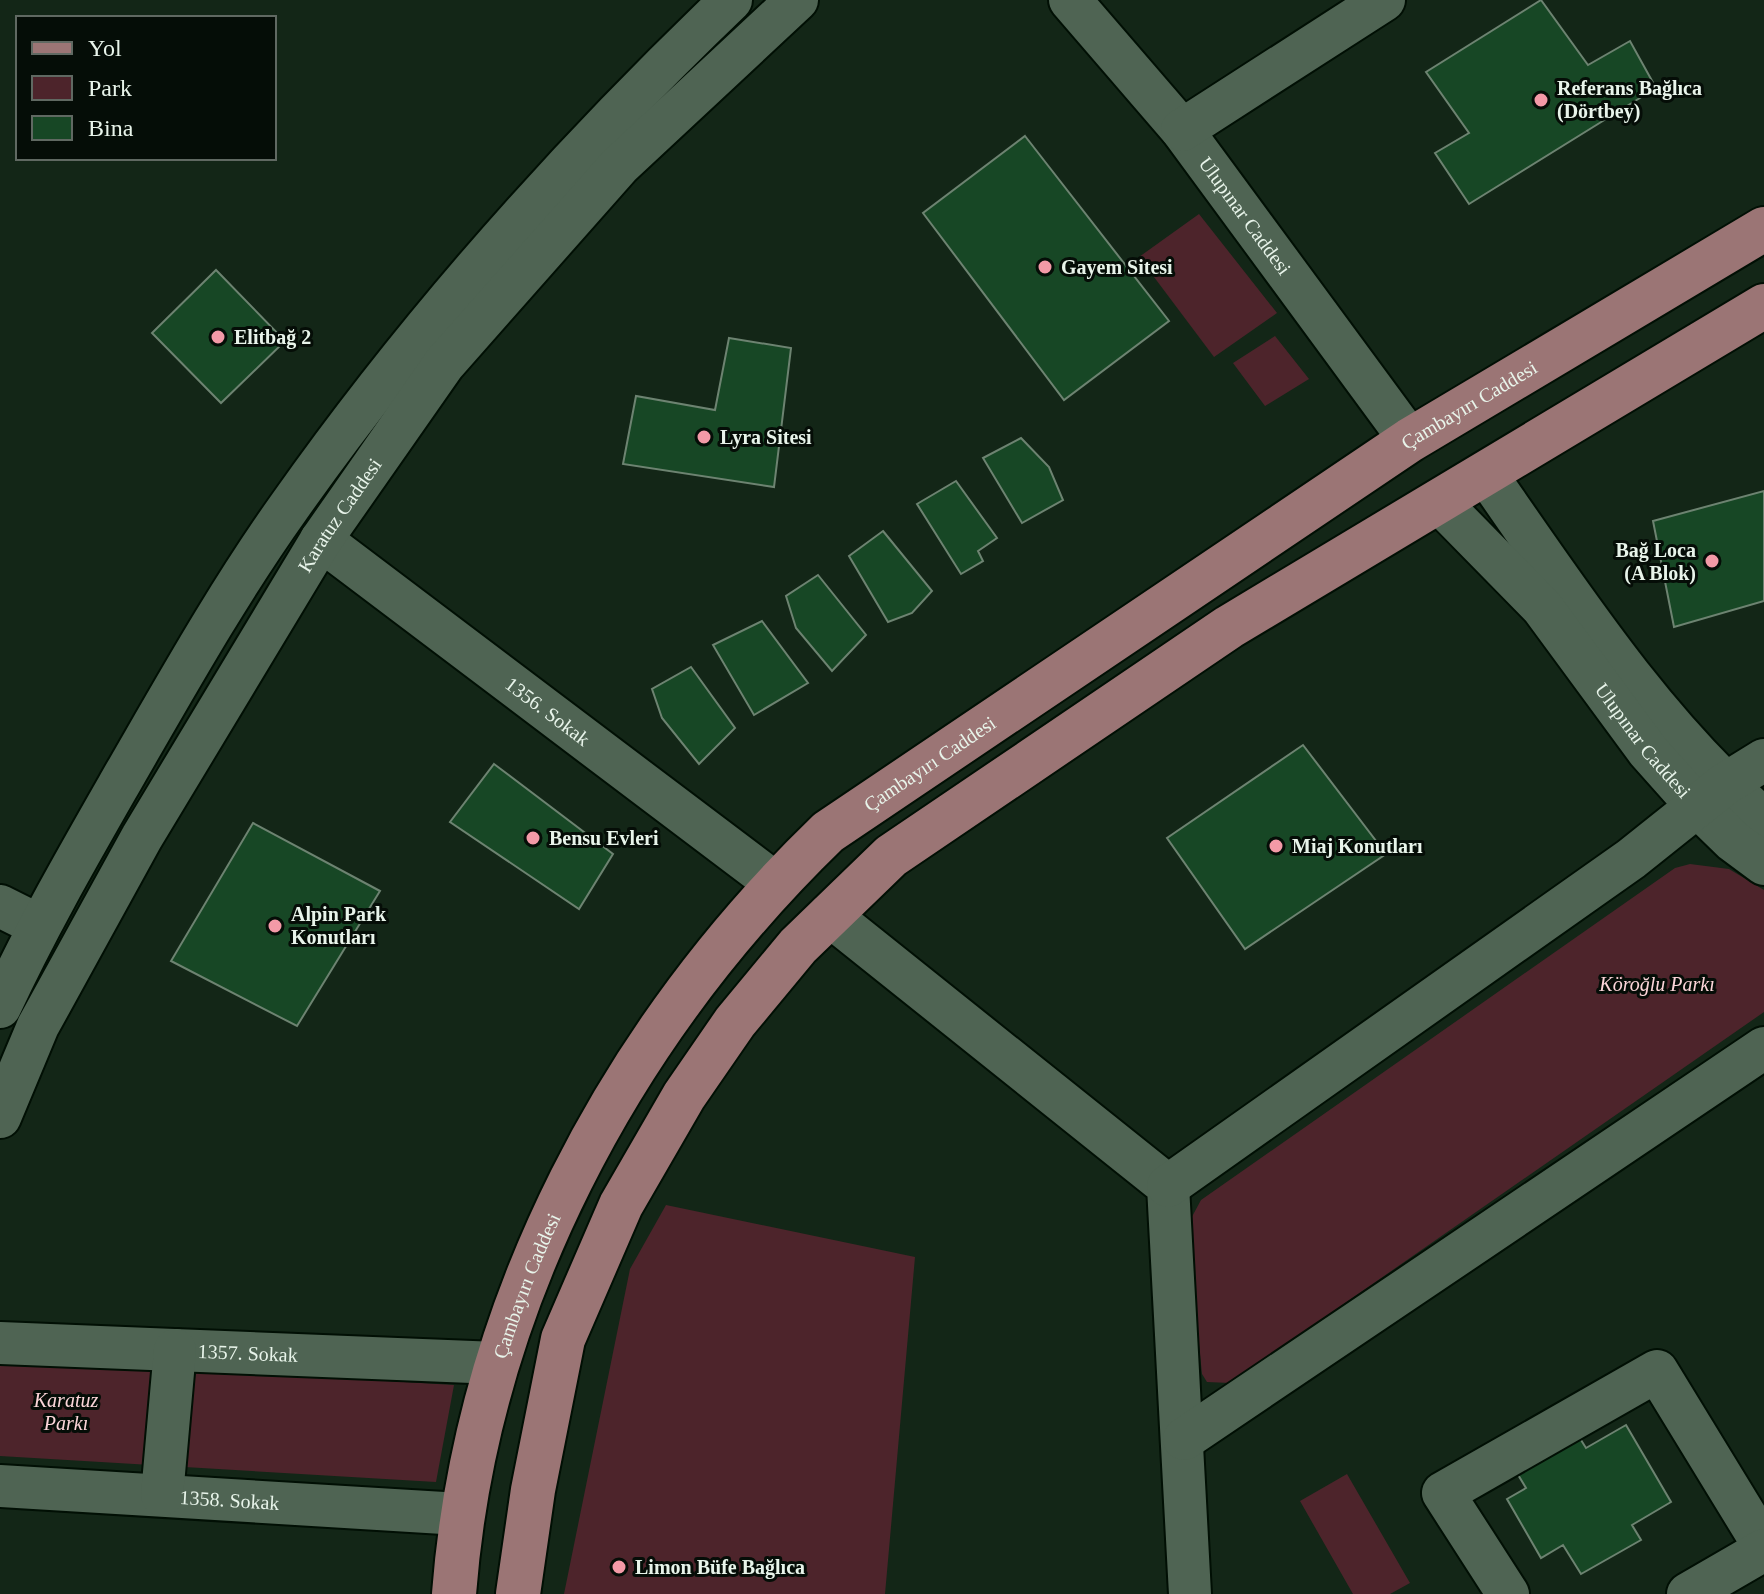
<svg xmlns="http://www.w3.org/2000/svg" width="1764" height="1594" font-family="Georgia,serif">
	<rect width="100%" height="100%" fill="#132617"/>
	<path fill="#4d242b" d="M1199 214 1277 313 1214 357 1139 257Z
		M1275 336 1309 379 1265 406 1233 363Z
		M1690 864 1729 869 1764 890V1012L1230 1383 1207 1382 1202 1374 1187 1226 1201 1200 1675 868Z
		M666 1205 915 1257 885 1594H564L630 1269Z
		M0 1358 454 1385 436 1482 0 1456Z
		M1347 1474 1410 1583 1390 1594H1353L1300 1501Z"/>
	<path fill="#174725" stroke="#6d8371" stroke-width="2" d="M1541 0 1588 65 1630 41 1656 88 1469 204 1435 153 1469 133 1426 72Z
		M1025 136 1169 321 1064 400 923 213Z
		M216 270 285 341 221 403 152 333Z
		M729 338 791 348 774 487 623 464 636 396 715 410Z
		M1021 438 1049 467 1063 500 1022 523 983 458Z
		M956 481 997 538 978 551 983 561 961 574 917 504Z
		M1764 491V601L1674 627 1653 521Z
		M883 531 932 591 912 613 888 622 849 556Z
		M818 575 866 635 832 671 796 628 786 596Z
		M762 621 808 683 754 715 713 645Z
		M691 667 735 728 699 764 662 718 652 689Z
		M1303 745 1386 854 1245 949 1167 838Z
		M494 764 613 854 579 909 450 822Z
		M253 823 380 891 297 1026 171 961Z
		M1626 1425 1671 1502 1632 1525 1641 1540 1581 1574 1563 1545 1541 1558 1507 1499 1526 1488 1514 1468 1576 1432 1586 1448Z"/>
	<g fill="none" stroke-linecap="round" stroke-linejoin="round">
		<g stroke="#010f04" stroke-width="46">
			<g id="minor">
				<path id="s1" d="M1070 0 1182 130 1410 440"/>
				<path d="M1182 130 1384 0"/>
				<path d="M1486 474C1569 593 1654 724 1764 819"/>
				<path id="s2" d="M1438 501 1542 607 1648 751 1697 806 1733 841 1764 864"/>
				<path id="s3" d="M321 540 775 883"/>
				<path d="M0 906 38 925"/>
				<path d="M829 915 1168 1186 1190 1594"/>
				<path d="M0 1007C37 927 81 851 125 774 177 684 229 591 289 507 418 324 570 154 731 0"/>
				<path id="s4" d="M0 1117 38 1026 142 837 321 540 444 364 619 166 797 0"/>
				<path d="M1168 1186 1631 859 1725 784 1764 760"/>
				<path id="s5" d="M0 1343 497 1363"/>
				<path d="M1184 1439 1764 1048"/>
				<path id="s6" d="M0 1486 460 1514"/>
				<path d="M162 1495 175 1350"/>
				<path d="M1508 1594 1443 1493 1657 1371 1764 1546"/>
				<path d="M1688 1594 1764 1550"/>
			</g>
		</g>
		<g stroke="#010f04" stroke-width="48">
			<g id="major">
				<path id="s7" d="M454 1594C476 1304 620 1033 828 832L1410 440 1764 229"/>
				<path d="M518 1594 533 1490 563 1339 621 1205 684 1096 735 1022 798 946 891 856 1229 627 1764 306"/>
			</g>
		</g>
		<use href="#minor" stroke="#4f6453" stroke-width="42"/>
		<use href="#major" stroke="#9b7575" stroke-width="44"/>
	</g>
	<g fill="#f39aa7" stroke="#050d07" stroke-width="3">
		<circle cx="1541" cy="100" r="8"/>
		<circle cx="1045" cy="267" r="8"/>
		<circle cx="218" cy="337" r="8"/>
		<circle cx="704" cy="437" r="8"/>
		<circle cx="1712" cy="561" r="8"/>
		<circle cx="533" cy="838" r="8"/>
		<circle cx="1276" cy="846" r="8"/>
		<circle cx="275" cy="926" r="8"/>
		<circle cx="619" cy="1567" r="8"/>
	</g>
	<g text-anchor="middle" stroke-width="6" stroke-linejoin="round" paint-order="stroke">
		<g font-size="20" font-weight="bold" fill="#e8f4ea" stroke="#050d07" text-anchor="start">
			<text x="1557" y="95">Referans Bağlıca<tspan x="1557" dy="23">(Dörtbey)</tspan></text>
			<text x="1061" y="274">Gayem Sitesi</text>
			<text x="234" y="344">Elitbağ 2</text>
			<text x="720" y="444">Lyra Sitesi</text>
			<text x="1696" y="557" text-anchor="end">Bağ Loca<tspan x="1696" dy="23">(A Blok)</tspan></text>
			<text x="549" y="845">Bensu Evleri</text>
			<text x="1292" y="853">Miaj Konutları</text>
			<text x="291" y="921">Alpin Park<tspan x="291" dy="23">Konutları</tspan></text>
			<text x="635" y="1574">Limon Büfe Bağlıca</text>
		</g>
		<g font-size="20" fill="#e8f4ea" stroke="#050d07">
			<text dy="7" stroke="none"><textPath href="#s1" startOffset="278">Ulupınar Caddesi</textPath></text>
			<text dy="7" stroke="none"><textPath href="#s7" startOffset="1638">Çambayırı Caddesi</textPath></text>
			<text dy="7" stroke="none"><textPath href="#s4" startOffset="692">Karatuz Caddesi</textPath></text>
			<text dy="7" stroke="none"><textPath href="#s3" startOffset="284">1356. Sokak</textPath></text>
			<text dy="7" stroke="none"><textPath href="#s2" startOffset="316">Ulupınar Caddesi</textPath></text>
			<text dy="7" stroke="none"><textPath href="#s7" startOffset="990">Çambayırı Caddesi</textPath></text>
			<text dy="7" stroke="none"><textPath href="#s7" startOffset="318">Çambayırı Caddesi</textPath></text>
			<text dy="7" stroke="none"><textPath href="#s5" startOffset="248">1357. Sokak</textPath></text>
			<text dy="7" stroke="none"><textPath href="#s6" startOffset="230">1358. Sokak</textPath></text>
		</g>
		<g font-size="20" font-style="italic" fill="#fcd5d9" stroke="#050d07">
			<text x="1657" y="991">Köroğlu Parkı</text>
			<text x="66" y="1407">Karatuz<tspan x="66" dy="23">Parkı</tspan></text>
		</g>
	</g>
	<rect x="16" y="16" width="260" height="144" fill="#050d07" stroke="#606962" stroke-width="2"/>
	<rect x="32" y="42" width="40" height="12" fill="#9b7575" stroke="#606962" stroke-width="2"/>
	<text x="88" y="56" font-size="24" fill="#e8f4ea">Yol</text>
	<rect x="32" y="76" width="40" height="24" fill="#4d242b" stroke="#606962" stroke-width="2"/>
	<text x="88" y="96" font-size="24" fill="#e8f4ea">Park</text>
	<rect x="32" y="116" width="40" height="24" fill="#174725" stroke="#606962" stroke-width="2"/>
	<text x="88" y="136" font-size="24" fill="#e8f4ea">Bina</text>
</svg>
